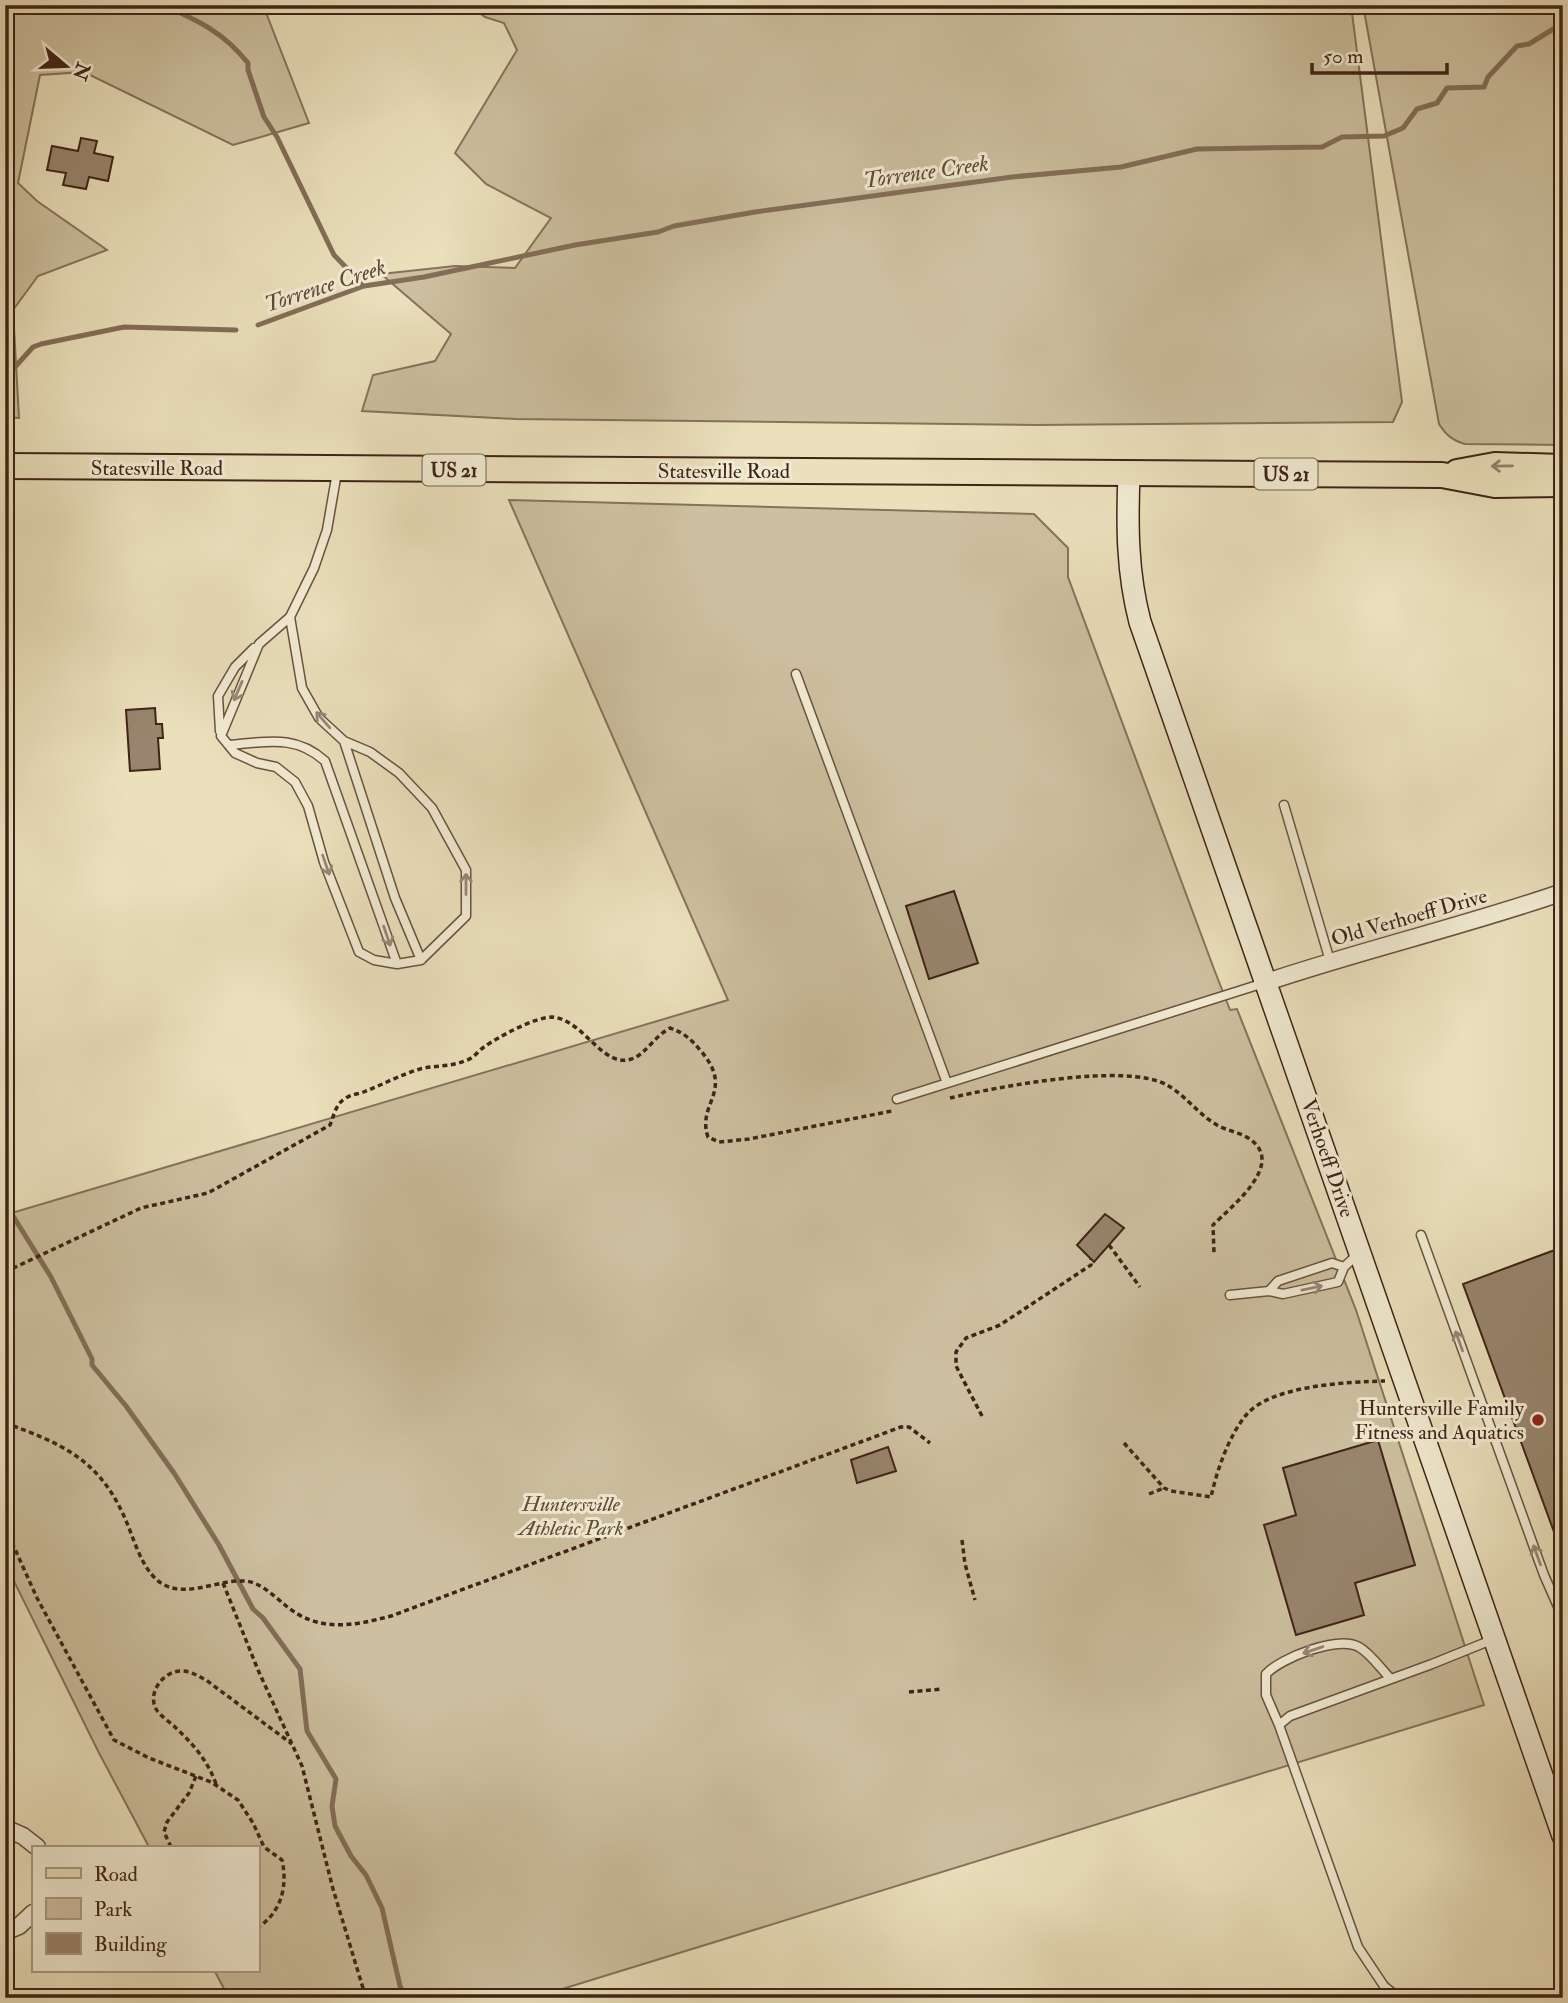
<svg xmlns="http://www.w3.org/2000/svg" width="1568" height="2003" font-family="'IM FELL Double Pica',serif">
	<rect width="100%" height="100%" fill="#eae0bc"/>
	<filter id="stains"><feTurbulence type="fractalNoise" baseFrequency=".00286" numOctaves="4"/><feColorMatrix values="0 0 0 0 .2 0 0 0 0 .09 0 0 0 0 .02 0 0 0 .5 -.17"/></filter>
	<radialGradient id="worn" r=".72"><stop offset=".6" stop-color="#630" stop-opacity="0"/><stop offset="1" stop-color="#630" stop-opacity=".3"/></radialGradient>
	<path fill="#cdc0a0" stroke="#86725c" stroke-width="2" d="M5 5H263L309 123 233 145 84 72 40 75 18 183 37 201 107 250 38 276 13 310 19 418 5 417Z
		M469 5H1351L1402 402 1393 422 1035 425 516 419 362 411 373 375 435 361 451 334 381 274 455 266 515 268 551 218 486 184 455 153 517 50 504 23 485 17Z
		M1363 5H1563V445L1465 444C1452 440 1446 435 1439 424Z
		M509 500 1034 514 1068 548V577L1214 969 1230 1010 1237 1009 1356 1310 1484 1705 533 1998H229L214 1970H257V1847H149L98 1751 5 1563V1215L728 1000Z"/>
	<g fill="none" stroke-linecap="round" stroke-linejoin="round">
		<path stroke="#836e58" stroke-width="5" d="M163 5C199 21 223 32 248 63V70L264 117 277 137 334 255 364 286
			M258 325 364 286 424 277 575 245 658 232 674 226 755 212 1012 177 1121 167 1197 149 1322 147 1342 137 1384 136 1403 128 1417 109 1437 103 1447 88 1484 87 1488 77 1517 46 1529 44 1563 23
			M5 378 33 347 41 344 124 327 236 330
			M5 1203 51 1277 92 1359V1365L126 1406 174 1473 219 1545 253 1609 263 1618 300 1669 307 1731 336 1779 332 1806 335 1826 351 1856 366 1875 382 1908 400 1986 406 1998"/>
	</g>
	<path fill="#98856d" stroke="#3f2317" stroke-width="2" d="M81 138 97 141 94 153 113 157 108 181 89 177 86 189 63 185 66 173 47 170 52 146 78 151Z
		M155 708 156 724H162L163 738H158L160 769 130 771 126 710Z
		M954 891 978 963 929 979 906 906Z
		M1105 1214 1124 1228 1094 1262 1077 1245Z
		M1563 1247V1551H1561L1463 1284Z
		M1378 1440 1415 1565 1355 1583 1364 1615 1296 1635 1264 1525 1296 1515 1283 1468Z
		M888 1447 896 1471 857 1483 851 1460Z"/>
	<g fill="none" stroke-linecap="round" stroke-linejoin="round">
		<g stroke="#6a5240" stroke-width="11">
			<path id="lane" d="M290 617 302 688 319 718 344 741 370 752 399 773 432 808 466 870V916L421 960 397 964 374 960 359 952 324 862 308 806 295 782 276 767 257 763 235 753 221 736 259 644 290 617 314 568 327 530 337 472
				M796 674 947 1083
				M220 731 218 696 235 667 254 648
				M344 741 395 898 421 960
				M229 745C266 742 295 734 325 761L397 964
				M1284 805 1330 961
				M897 1099 1264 983
				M1421 1235 1544 1575 1563 1618
				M1269 1291 1278 1281 1332 1263 1344 1267
				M1230 1295 1269 1291 1283 1294 1338 1282 1344 1267 1358 1254
				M1279 1725 1266 1695V1674C1281 1658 1338 1635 1359 1647 1371 1654 1381 1669 1391 1679
				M1399 1998 1384 1986 1358 1947 1279 1725 1290 1716 1432 1664 1494 1639"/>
		</g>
		<g stroke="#6a5240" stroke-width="19">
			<path id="street" d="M1267 982C1365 949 1465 926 1563 892
				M5 1828 23 1836 37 1847
				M5 1932 19 1926 33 1913"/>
		</g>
		<g stroke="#3f2317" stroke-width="24">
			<path id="secondary" d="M1129 474C1127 525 1127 572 1140 622L1563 1836"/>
		</g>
		<g stroke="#3f2317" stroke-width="28">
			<path id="primary" d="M5 466 1442 475 1495 485 1563 484
				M1457 472 1495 465 1563 467"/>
		</g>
		<path stroke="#3f2317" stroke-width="3.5" stroke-dasharray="5 3.5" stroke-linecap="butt" d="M950 1098C997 1087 1126 1062 1167 1085 1185 1095 1198 1114 1217 1125 1227 1131 1241 1132 1251 1140 1285 1165 1231 1207 1213 1225L1214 1253
			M1109 1245 1140 1287
			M5 1272 141 1208 208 1193 330 1125C334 1115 336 1103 346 1098 352 1094 360 1094 366 1091 384 1084 402 1074 420 1069 436 1065 452 1067 467 1060 474 1058 478 1051 484 1047 498 1037 535 1017 552 1017 584 1019 604 1072 634 1058 646 1053 655 1036 670 1028 684 1033 691 1039 700 1050 736 1091 696 1103 708 1137L719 1142 749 1139 892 1111
			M982 1416 956 1366V1352L966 1338 1000 1325 1091 1265V1259
			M5 1423C60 1443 97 1458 123 1514 133 1535 138 1559 153 1576 178 1604 214 1579 245 1581 260 1582 274 1596 285 1605 318 1633 353 1626 391 1616L901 1427H909L930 1443
			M1124 1443 1164 1488 1171 1491 1211 1497C1217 1470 1229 1435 1247 1414 1273 1385 1348 1382 1385 1381
			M1149 1494 1164 1488
			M5 1527 37 1598 114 1740 149 1758 211 1782 238 1800 253 1823 264 1847 282 1860C288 1887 281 1913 257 1928
			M962 1540 965 1564 975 1600
			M223 1583 258 1670 302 1766 333 1889 366 1998
			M909 1692 942 1689
			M216 1784C208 1761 193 1744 176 1728 170 1722 160 1716 156 1709 147 1692 164 1671 181 1671 191 1671 198 1676 206 1680L292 1744
			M171 1847 164 1832 167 1822 189 1793 196 1776"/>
		<use href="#lane" stroke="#f1ebd3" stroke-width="8"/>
		<use href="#street" stroke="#f1ebd3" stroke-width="16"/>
		<use href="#secondary" stroke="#f1ebd3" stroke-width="21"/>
		<use href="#primary" stroke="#eae0bc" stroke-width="24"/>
	</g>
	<defs><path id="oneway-shaft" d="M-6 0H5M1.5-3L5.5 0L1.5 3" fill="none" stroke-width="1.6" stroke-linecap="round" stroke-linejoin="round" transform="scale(1.75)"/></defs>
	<use stroke="#94826a" href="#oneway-shaft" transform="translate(1502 466) rotate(179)"/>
	<g stroke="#988775">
		<use href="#oneway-shaft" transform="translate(238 691) rotate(113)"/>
		<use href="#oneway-shaft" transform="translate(323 720) rotate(-131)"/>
		<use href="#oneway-shaft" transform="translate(326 865) rotate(71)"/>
		<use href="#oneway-shaft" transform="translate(466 884) rotate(-90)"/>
		<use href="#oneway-shaft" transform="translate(387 936) rotate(71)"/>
		<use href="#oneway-shaft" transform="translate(1312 1288) rotate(-12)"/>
		<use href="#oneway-shaft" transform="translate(1459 1341) rotate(-110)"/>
		<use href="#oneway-shaft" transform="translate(1537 1555) rotate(-110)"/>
		<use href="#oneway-shaft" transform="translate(1313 1650) rotate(161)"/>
	</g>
	<circle fill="#8f2418" stroke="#f1ebd3" stroke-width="2.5" cx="1538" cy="1420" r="7"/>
	<g text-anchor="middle" stroke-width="6" stroke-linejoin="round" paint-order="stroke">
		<g fill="#f1ebd3" stroke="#745f4f" stroke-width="2">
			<rect x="422.5" y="454.5" width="63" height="31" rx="5"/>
			<rect x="1254.5" y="458.5" width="63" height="31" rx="5"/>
		</g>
		<g font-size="19" font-weight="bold" fill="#3f2317">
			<text x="454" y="477">US 21</text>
			<text x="1286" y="481">US 21</text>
		</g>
		<g font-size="21" fill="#3f2317" stroke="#f1ebd3">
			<text x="157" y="475">Statesville Road</text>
			<text x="724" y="478">Statesville Road</text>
			<text transform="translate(1409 917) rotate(-16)" y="7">Old Verhoeff Drive</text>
			<text transform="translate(1328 1158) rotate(71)" y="7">Verhoeff Drive</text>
		</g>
		<g font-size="21" fill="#3f2317" stroke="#f1ebd3" text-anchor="end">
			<text x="1524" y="1415">Huntersville Family<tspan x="1524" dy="24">Fitness and Aquatics</tspan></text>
		</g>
		<g font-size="21" font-style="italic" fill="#624a39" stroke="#f1ebd3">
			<text x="571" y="1511">Huntersville<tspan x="571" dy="24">Athletic Park</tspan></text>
		</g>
		<g font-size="23" font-style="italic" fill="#614838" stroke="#f1ebd3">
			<text transform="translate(926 171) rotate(-8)" y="8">Torrence Creek</text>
			<text transform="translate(325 285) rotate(-18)" y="8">Torrence Creek</text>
		</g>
	</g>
	<rect width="1568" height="2003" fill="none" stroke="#eae0bc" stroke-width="28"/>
	<rect x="7" y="7" width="1554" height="1989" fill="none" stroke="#3f2317" stroke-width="3.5"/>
	<rect x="14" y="14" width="1540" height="1975" fill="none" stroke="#3f2317" stroke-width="2"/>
	<rect x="32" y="1846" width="228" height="126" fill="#f1ebd3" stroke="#aa9b88" stroke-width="2"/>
	<rect x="46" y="1868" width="35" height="10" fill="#eae0bc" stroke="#aa9b88" stroke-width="2"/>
	<text x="94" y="1881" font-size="21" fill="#3f2317">Road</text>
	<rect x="46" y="1898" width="35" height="21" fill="#cdc0a0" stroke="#aa9b88" stroke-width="2"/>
	<text x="94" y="1916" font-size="21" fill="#3f2317">Park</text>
	<rect x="46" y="1933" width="35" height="21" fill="#98856d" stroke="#aa9b88" stroke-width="2"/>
	<text x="94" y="1951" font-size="21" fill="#3f2317">Building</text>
	<g transform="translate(66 66) rotate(109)" stroke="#f1ebd3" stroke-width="5" paint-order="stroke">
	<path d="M0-5L12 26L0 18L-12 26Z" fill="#3f2317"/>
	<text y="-10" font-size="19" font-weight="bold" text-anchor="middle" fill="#3f2317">N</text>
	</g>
	<path d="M1312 63v10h135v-10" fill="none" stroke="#3f2317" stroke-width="3.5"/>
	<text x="1323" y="63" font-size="21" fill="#3f2317" stroke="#f1ebd3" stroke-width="5" paint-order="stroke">50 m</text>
	<rect width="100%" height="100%" filter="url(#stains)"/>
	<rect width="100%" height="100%" fill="url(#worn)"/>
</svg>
